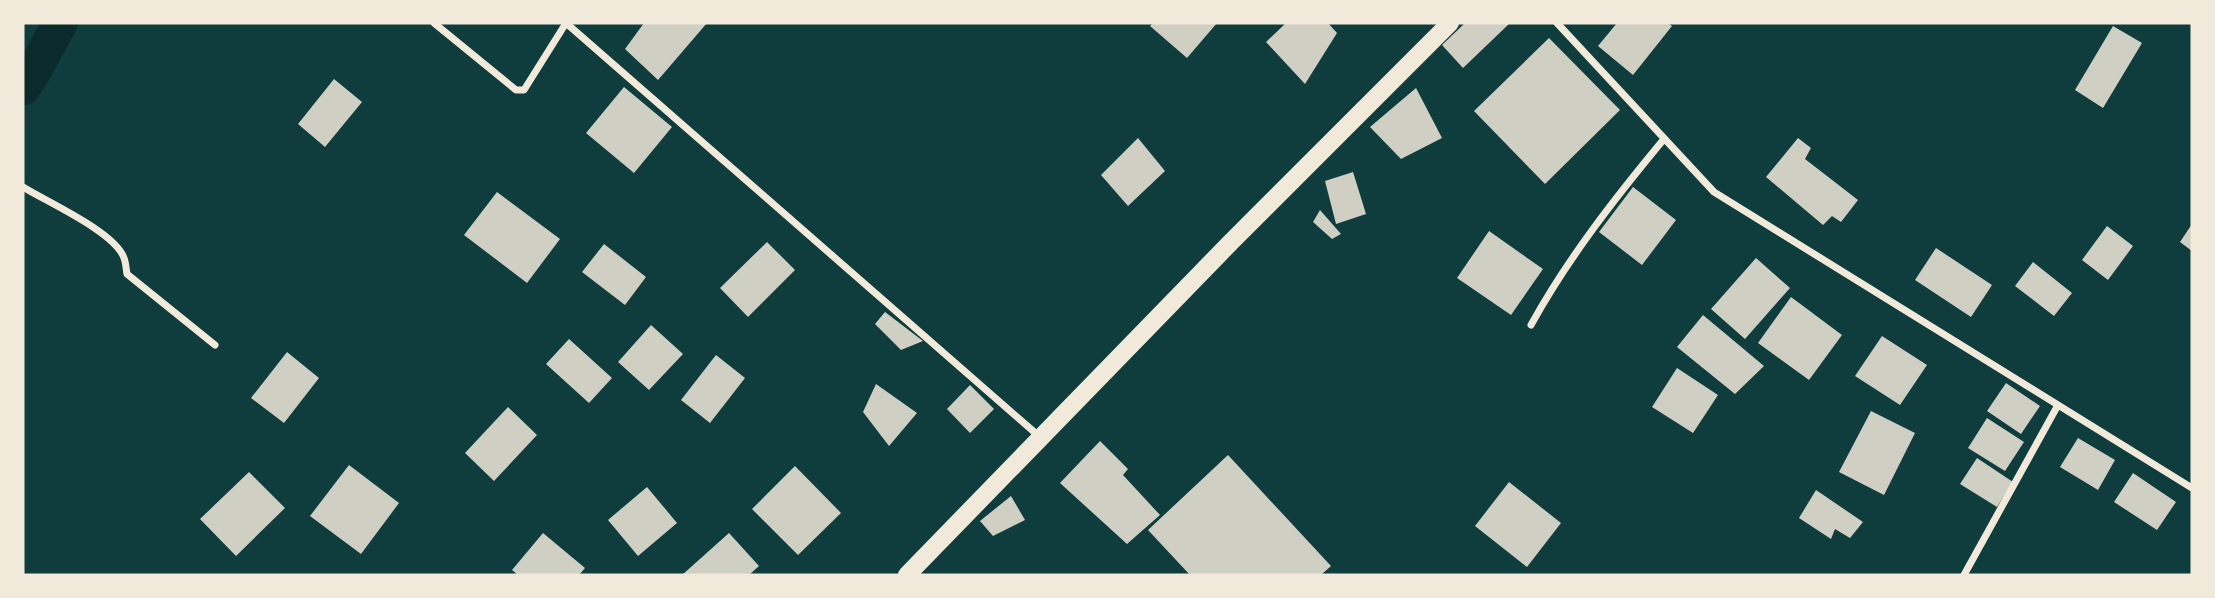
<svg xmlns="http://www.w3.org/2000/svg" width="2215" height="598" font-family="Quicksand,sans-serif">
	<rect width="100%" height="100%" fill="#0f3d3e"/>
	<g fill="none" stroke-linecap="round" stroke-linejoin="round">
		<path stroke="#0a2a2b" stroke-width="35" d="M23 88 34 71 60 23"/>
	</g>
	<path fill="#cfcfc3" d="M644 23H707L658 80 625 49Z
		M1153 23H1217L1187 58 1150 26Z
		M1286 23H1328L1337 33 1305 84 1266 42Z
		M1465 23H1510L1463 68 1442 45Z
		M1617 23H1668L1672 26 1633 75 1598 46Z
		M2113 26 2142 43 2103 108 2075 90Z
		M1549 38 1620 110 1545 184 1474 111Z
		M334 79 362 102 325 147 298 124Z
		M624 87 672 127 634 173 586 133Z
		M1416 88 1442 138 1401 159 1370 127Z
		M1138 138 1165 171 1128 206 1101 175Z
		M1798 138 1811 148 1805 159 1858 200 1841 222 1832 216 1823 225 1766 177Z
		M1353 172 1366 214 1336 224 1325 181Z
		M1633 187 1676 220 1642 265 1599 232Z
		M497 192 560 239 527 283 464 235Z
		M1320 210 1341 234 1332 239 1313 222Z
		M2192 224V251L2180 242Z
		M2107 226 2133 246 2108 280 2082 260Z
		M1489 231 1543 269 1511 315 1457 278Z
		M767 242 795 270 748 317 720 288Z
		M604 244 646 277 625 305 582 272Z
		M1936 248 1992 285 1971 317 1915 280Z
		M1756 258 1790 288 1745 339 1711 309Z
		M2033 262 2072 293 2054 316 2015 286Z
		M1791 297 1842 335 1809 380 1758 343Z
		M885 312 923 341 901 350 875 324Z
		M1703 315 1764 366 1735 394 1677 347Z
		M651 325 683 354 649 390 618 362Z
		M1882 336 1927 365 1900 405 1855 376Z
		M569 339 612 378 589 403 546 364Z
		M287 352 319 378 284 423 251 398Z
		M716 355 745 378 710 423 681 400Z
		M1677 368 1718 395 1693 433 1652 407Z
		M2006 383 2040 406 2021 434 1987 411Z
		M876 384 917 413 889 446 863 412Z
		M970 385 994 409 970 433 947 409Z
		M508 407 537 435 494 481 465 453Z
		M1871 411 1915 433 1884 495 1839 472Z
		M1987 418 2024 442 2005 471 1968 448Z
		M2078 438 2115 460 2098 490 2060 467Z
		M1100 441 1128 469 1123 475 1160 515 1127 544 1060 483Z
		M1228 455 1331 566 1321 575H1190L1148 530Z
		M1977 458 2013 482 1997 507 1960 484Z
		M349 465 399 503 361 554 310 516Z
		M795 466 841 513 798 555 752 509Z
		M249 472 285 508 236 556 200 519Z
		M2133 473 2176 502 2157 530 2114 502Z
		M1509 482 1561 523 1527 567 1475 526Z
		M647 487 677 523 638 556 608 520Z
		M1816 490 1863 522 1850 538 1835 529 1831 539 1799 518Z
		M1011 496 1025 520 993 536 980 521Z
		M543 533 585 568 579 575H518L512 570Z
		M729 533 759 566 749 575H682Z"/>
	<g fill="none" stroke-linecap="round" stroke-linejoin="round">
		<path stroke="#f1e9da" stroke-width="7" d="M434 23 516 90H524L566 23
			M566 23 1040 437
			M1557 23 1714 192 2192 488
			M23 187C47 202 115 232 124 258 126 263 126 269 127 274L215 345
			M1531 325C1568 258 1615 198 1664 139
			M1964 575 2058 405"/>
		<path stroke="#f1e9da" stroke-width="18" d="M907 575 1231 242 1450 23"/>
	</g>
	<rect width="2215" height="598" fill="none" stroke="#f1e9da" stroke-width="49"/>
</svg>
